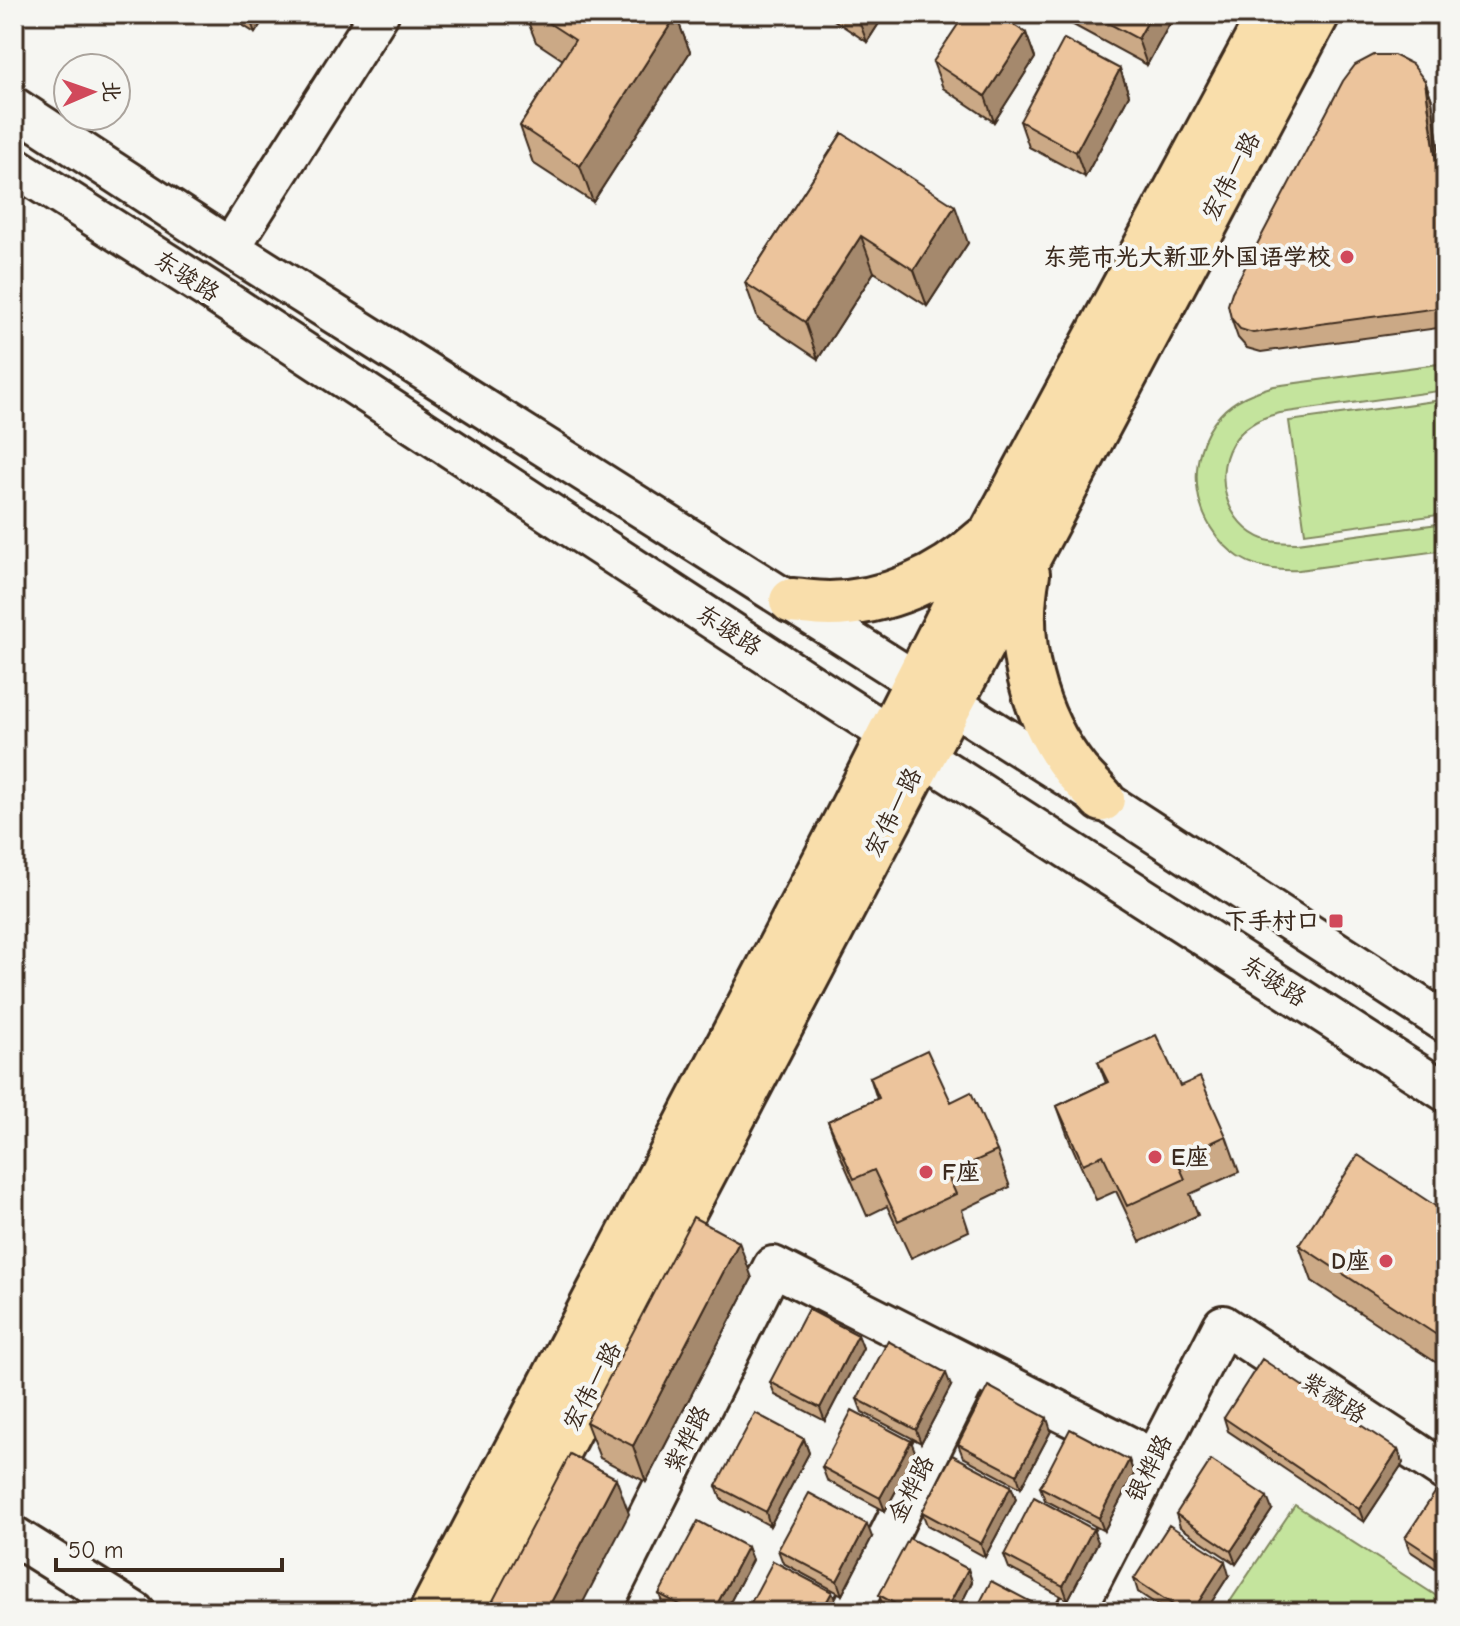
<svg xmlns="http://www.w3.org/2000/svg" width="1460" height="1626" font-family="'Comic Neue','LXGW WenKai TC',sans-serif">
	<rect width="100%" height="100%" fill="#f6f6f2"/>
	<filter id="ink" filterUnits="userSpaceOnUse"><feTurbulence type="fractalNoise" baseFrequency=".0125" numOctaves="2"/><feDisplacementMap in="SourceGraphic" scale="16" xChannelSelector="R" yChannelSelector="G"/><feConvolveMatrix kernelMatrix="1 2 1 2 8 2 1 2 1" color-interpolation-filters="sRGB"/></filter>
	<g filter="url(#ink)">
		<path fill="#c4e49d" stroke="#80875e" stroke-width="2" d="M1446 363V390L1280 413C1263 417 1249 423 1237 437 1210 470 1225 526 1266 540 1277 543 1287 543 1297 543L1446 523V550L1299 570C1278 571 1258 569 1239 557 1192 526 1182 458 1220 415 1234 399 1254 392 1274 386Z
			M1442 400 1446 430V514L1305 533 1289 421Z
			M1295 1505 1446 1602V1612H1223Z"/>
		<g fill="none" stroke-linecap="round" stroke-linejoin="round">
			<g stroke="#3b2a1e" stroke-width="44">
				<path id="minor" d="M14 107 230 248 1102 799 1446 1023
					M14 166 209 290 834 699 1446 1092
					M230 248 379 14
					M14 1536 135 1612
					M600 1612 773 1266 1154 1459
					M851 1612 972 1367
					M1075 1612 1223 1325 1446 1472"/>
			</g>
			<g stroke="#3b2a1e" stroke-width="50">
				<path id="major" d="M1027 574C1014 642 1033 717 1077 772 1085 781 1094 790 1102 799
					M792 601C804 602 817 604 829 604 887 603 940 579 982 541
					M432 1612 847 819 993 531 1271 14
					M473 1612 923 755 1317 14"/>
			</g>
			<use href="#minor" stroke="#f6f6f2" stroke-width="38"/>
			<use href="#major" stroke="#f9deab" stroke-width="44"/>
		</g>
		<path fill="#cba986" stroke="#3b2a1e" stroke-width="2" d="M225 14H267L255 33Z
			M525 14H674L676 16 690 52 593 202 533 163 520 126 563 60 536 42Z
			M825 14H885L867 42Z
			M1053 14H1175L1147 65Z
			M1026 33 1035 58 994 122 943 88 933 62Z
			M1120 69 1129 95 1085 177 1029 147 1020 121Z
			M1425 81 1432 100 1446 204V327L1261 352 1247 348 1238 338 1231 318Z
			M842 133 968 243 927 306 874 272 818 359 758 319 745 283Z
			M1098 1062 1180 1086 1226 1136 1239 1172 1190 1194 1198 1215 1140 1242 1116 1191 1096 1200 1070 1142 1057 1106 1106 1083Z
			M870 1077 951 1102 997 1151 1010 1187 962 1210 969 1231 911 1258 887 1206 867 1216 841 1157 828 1121 877 1099Z
			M1446 1213V1369L1312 1281 1299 1245Z
			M752 1278 646 1482 600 1458 586 1422Z
			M858 1335 863 1348 825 1421 775 1395 770 1382Z
			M951 1386 921 1443 862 1412 857 1399Z
			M1224 1418 1398 1450 1403 1463 1364 1522 1228 1431Z
			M1051 1431 1021 1488 963 1457 958 1444Z
			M804 1439 809 1453 770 1526 721 1499 716 1486Z
			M916 1454 885 1511 827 1480 822 1467Z
			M1129 1460 1134 1474 1104 1531 1045 1500 1040 1487Z
			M1446 1480V1575L1410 1551 1405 1538Z
			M1011 1486 1016 1499 985 1557 927 1525 922 1512Z
			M1272 1510 1236 1564 1180 1527 1176 1514Z
			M872 1537 842 1595 783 1563 778 1550Z
			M1098 1542 1068 1600 1009 1568 1004 1555Z
			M747 1547 752 1560 725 1612H674L664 1607 659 1594Z
			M968 1569 972 1582 957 1612H890L884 1608 879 1595Z
			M1229 1575 1205 1612H1168L1138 1592 1134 1579Z"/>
		<path fill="#a5896d" stroke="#3b2a1e" stroke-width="2" d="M248 14H267L255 33Z
			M859 14H885L867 42 857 16Z
			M1152 14H1175L1147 65 1138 39Z
			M676 16 690 52 593 202 580 166Z
			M1026 33 1035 58 994 122 985 96Z
			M1120 69 1129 95 1085 177 1076 152Z
			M1425 81 1432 100 1446 204V236Z
			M955 206 968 243 927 306 914 270Z
			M861 236 874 272 818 359 805 322Z
			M739 1242 752 1278 646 1482 633 1446Z
			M858 1335 863 1348 825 1421 820 1408Z
			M946 1373 951 1386 921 1443 916 1430Z
			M1047 1418 1051 1431 1021 1488 1017 1475Z
			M804 1439 809 1453 770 1526 766 1512Z
			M911 1441 916 1454 885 1511 880 1498Z
			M1398 1450 1403 1463 1364 1522 1359 1509Z
			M1129 1460 1134 1474 1104 1531 1099 1518Z
			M616 1478 629 1514 578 1612H546Z
			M1011 1486 1016 1499 985 1557 981 1544Z
			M1267 1497 1272 1510 1236 1564 1231 1551Z
			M867 1524 872 1537 842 1595 837 1581Z
			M1093 1529 1098 1542 1068 1600 1063 1586Z
			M747 1547 752 1560 725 1612H713Z
			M1225 1561 1229 1575 1205 1612H1192Z
			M968 1569 972 1582 957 1612H945Z
			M832 1592 837 1605 833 1612H821Z"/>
		<path fill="#ecc49c" stroke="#3b2a1e" stroke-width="2" d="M535 14H674L676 16 580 166 520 126 575 40Z
			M965 14H997L1026 33 985 96 933 62Z
			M1091 14H1152L1138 39Z
			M1064 39 1120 69 1076 152 1020 121Z
			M1374 55H1394L1412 64 1425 81 1446 236V307L1253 333 1240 329 1231 318 1228 305 1232 292 1343 81 1355 65Z
			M842 133 955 206 914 270 861 236 805 322 745 283Z
			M1156 1035 1180 1086 1200 1077 1226 1136 1176 1159 1185 1179 1127 1206 1103 1155 1083 1164 1057 1106 1108 1082 1098 1062Z
			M927 1050 951 1102 971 1092 997 1151 947 1174 956 1194 898 1221 874 1170 854 1179 828 1121 879 1098 870 1077Z
			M1358 1155 1446 1213V1341L1299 1245Z
			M693 1217 739 1242 633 1446 586 1422Z
			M808 1309 858 1335 820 1408 770 1382Z
			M888 1341 946 1373 916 1430 857 1399Z
			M1262 1359 1398 1450 1359 1509 1224 1418Z
			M988 1386 1047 1418 1017 1475 958 1444Z
			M852 1410 911 1441 880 1498 822 1467Z
			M755 1413 804 1439 766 1512 716 1486Z
			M1070 1429 1129 1460 1099 1518 1040 1487Z
			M570 1454 616 1478 546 1612H487Z
			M952 1455 1011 1486 981 1544 922 1512Z
			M1211 1460 1267 1497 1231 1551 1176 1514Z
			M1444 1479 1446 1480V1565L1405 1538Z
			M809 1493 867 1524 837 1581 778 1550Z
			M1034 1497 1093 1529 1063 1586 1004 1555Z
			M698 1521 747 1547 713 1612H694L659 1594Z
			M1169 1525 1225 1561 1192 1612H1184L1134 1579Z
			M909 1538 968 1569 945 1612H910L879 1595Z
			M773 1561 832 1592 821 1612H746Z
			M991 1581 1050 1612H975Z
			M873 1606 884 1612H870Z
			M1112 1606 1124 1612H1109Z"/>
	</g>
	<g fill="#d1495b" stroke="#f6f6f2" stroke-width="3">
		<circle cx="1347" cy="257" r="8"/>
		<rect x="1328" y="913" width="16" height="16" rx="4"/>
		<circle cx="1155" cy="1157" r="8"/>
		<circle cx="926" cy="1172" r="8"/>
		<circle cx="1386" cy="1261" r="8"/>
	</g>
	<g text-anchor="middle" stroke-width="8" stroke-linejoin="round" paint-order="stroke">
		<g font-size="24" fill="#3b2a1e" stroke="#f6f6f2">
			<text transform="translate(1231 176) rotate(-62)" y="8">宏伟一路</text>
			<text transform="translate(187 276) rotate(33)" y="8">东骏路</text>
			<text transform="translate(729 630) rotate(33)" y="8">东骏路</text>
			<text transform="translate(893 812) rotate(-63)" y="8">宏伟一路</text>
			<text transform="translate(1274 981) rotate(33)" y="8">东骏路</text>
			<text transform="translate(592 1386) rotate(-62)" y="8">宏伟一路</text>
			<text transform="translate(1334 1398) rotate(33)" y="8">紫薇路</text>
			<text transform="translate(687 1439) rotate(-63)" y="8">紫桦路</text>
			<text transform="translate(1149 1468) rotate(-63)" y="8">银桦路</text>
			<text transform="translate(911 1489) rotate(-63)" y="8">金桦路</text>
		</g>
		<g font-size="24" font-weight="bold" fill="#3b2a1e" stroke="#f6f6f2" text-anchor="end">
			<text x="1331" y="265">东莞市光大新亚外国语学校</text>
			<text x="1320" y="929">下手村口</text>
			<text x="1171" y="1165" text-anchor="start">E座</text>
			<text x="942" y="1180" text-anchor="start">F座</text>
			<text x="1370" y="1269">D座</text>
		</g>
	</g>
	<rect width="1460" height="1626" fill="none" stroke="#f6f6f2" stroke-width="48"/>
	<rect x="24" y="24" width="1412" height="1578" fill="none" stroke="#3b2a1e" stroke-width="3" filter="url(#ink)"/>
	<g transform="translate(92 92) rotate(88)"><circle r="38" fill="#f6f6f2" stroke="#aba49d" stroke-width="2"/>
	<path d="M0-6L14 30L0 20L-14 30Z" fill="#d1495b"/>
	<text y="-12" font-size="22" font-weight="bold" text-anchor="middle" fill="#3b2a1e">北</text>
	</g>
	<path d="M56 1558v12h226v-12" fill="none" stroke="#3b2a1e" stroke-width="4"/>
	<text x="68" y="1558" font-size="24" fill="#3b2a1e" stroke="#f6f6f2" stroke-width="6" paint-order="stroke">50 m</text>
</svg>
